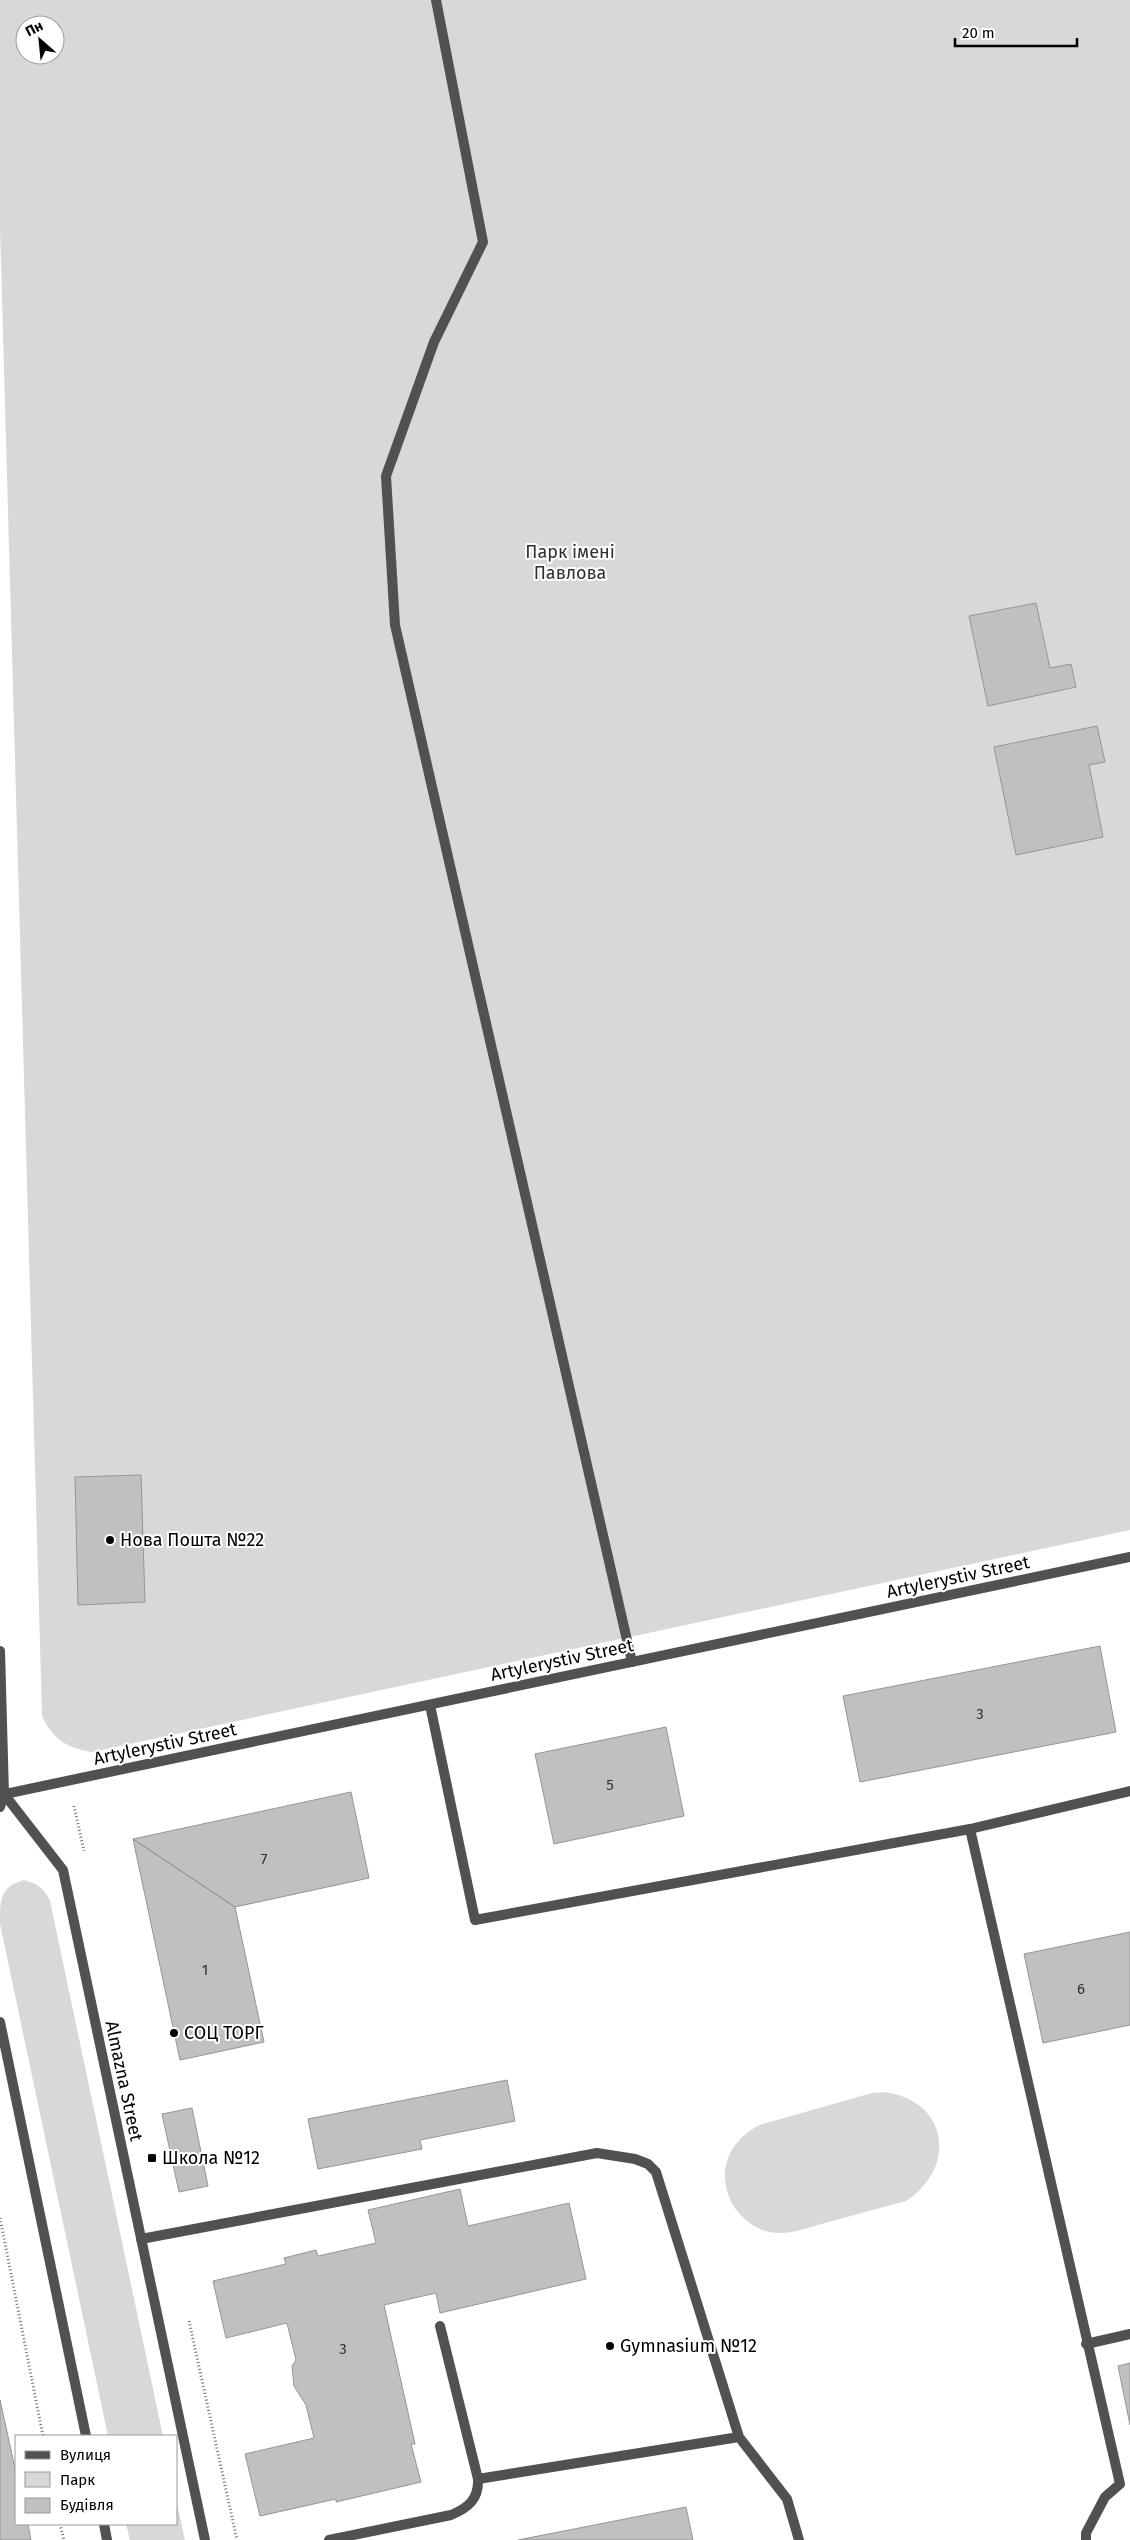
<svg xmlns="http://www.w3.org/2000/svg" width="1130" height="2540" font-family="'Fira Sans',sans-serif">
	<rect width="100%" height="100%" fill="#fff"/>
	<path fill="#d8d8d8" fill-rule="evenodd" d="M0 0H1130V1530L92 1752C67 1748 53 1739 42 1716L0 228ZM25 25H55V55H25Z
		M24 1880C38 1884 44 1888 50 1901L163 2436H108L0 1924C0 1899 0 1887 24 1880Z
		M885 2092C948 2101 958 2167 906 2201 879 2208 852 2216 825 2223 810 2227 795 2233 780 2233 750 2233 725 2206 725 2176 725 2153 739 2136 759 2125L872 2093Z
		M176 2499 185 2540H130L126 2524H176Z"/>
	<path fill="#c0c0c0" stroke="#959595" d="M1036 603 1050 668 1071 664 1076 687 988 706 969 616Z
		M1097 726 1105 762 1089 765 1103 837 1016 855 994 747Z
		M141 1475 145 1602 78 1605 75 1477Z
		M1100 1646 1116 1732 860 1782 843 1696Z
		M666 1727 684 1816 554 1844 535 1754Z
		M351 1792 369 1878 235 1907 133 1839Z
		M133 1839 235 1907 264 2042 180 2060Z
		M1130 1932V2025L1043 2043 1024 1954Z
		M507 2080 515 2121 420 2140 422 2149 318 2169 308 2119Z
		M192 2108 208 2186 179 2192 162 2114Z
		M460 2189 468 2226 569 2203 586 2279 440 2313 436 2293 384 2305 415 2444H411L421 2482 336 2502V2499L260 2516 245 2454 314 2438 306 2405 294 2386 292 2366 296 2360 287 2323 226 2338 213 2281 286 2264 284 2258 316 2250 318 2256 376 2243 368 2210Z
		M1130 2363V2425L1118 2366Z
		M0 2400 16 2473V2524H28L31 2540H0Z
		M686 2507 693 2540H518Z"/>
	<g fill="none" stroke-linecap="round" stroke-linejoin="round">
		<path stroke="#737373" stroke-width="3" stroke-dasharray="1 2.5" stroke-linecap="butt" d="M74 1806 84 1851
			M0 2218 43 2436
			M189 2321 237 2540
			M60 2524 64 2540"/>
		<path stroke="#515151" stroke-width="10" d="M430 1705 475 1920 970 1829
			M141 2239 597 2153 635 2159 648 2164 656 2172 739 2437 787 2499 799 2540
			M1086 2344 1130 2334
			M478 2479 739 2437
			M329 2540 451 2515C468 2508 479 2499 478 2479L440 2326
			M1086 2540V2533L1105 2497 1120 2484 970 1829 1130 1791"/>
		<path stroke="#515151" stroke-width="10" d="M436 0 483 242 434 342 386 476 395 625 632 1662"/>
		<path stroke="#515151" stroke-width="10" d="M0 1795 1130 1557"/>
		<path stroke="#515151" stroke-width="10" d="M0 1651 4 1794 0 1807
			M4 1794 63 1870 205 2540
			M0 2022 86 2436
			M104 2524 107 2540"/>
	</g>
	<g fill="#000" stroke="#fff" stroke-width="2">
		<circle cx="110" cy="1540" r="5"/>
		<circle cx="174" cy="2033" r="5"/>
		<rect x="147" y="2153" width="10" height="10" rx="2.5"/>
		<circle cx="610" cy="2346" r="5"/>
	</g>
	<g text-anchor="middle" stroke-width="4" stroke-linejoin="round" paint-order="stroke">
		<g font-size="15" fill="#303030">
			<text x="980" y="1719">3</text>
			<text x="610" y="1790">5</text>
			<text x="264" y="1864">7</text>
			<text x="205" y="1975">1</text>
			<text x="1081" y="1994">6</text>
			<text x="343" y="2354">3</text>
		</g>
		<g font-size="18" fill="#2f2f2f" stroke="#fff">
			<text x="570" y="558">Парк імені<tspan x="570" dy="21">Павлова</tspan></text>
		</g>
		<g font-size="18" fill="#000" stroke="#fff" text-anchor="start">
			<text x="120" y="1546">Нова Пошта №22</text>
			<text x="184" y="2039">СОЦ ТОРГ</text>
			<text x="162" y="2164">Школа №12</text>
			<text x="620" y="2352">Gymnasium №12</text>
		</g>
		<g font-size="18" fill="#000" stroke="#fff">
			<text transform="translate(958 1577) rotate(-12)" y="6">Artylerystiv Street</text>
			<text transform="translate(562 1660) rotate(-12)" y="6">Artylerystiv Street</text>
			<text transform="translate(165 1744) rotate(-12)" y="6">Artylerystiv Street</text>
			<text transform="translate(124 2081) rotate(78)" y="6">Almazna Street</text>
		</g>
	</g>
	<rect x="15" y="2435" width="162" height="90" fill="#ffffff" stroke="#999999"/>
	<rect x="25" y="2451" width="25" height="8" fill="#515151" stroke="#999999"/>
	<text x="60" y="2460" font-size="15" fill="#000000">Вулиця</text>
	<rect x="25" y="2472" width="25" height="15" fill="#d8d8d8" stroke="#999999"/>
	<text x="60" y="2485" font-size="15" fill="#000000">Парк</text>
	<rect x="25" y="2498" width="25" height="15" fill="#c0c0c0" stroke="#999999"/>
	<text x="60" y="2510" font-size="15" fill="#000000">Будівля</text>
	<g transform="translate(40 40) rotate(333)"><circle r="24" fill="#ffffff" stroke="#999999"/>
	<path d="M0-4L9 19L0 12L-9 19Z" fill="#000000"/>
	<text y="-8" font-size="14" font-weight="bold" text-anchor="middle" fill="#000000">Пн</text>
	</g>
	<path d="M955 38v8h122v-8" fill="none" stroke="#000000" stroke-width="2.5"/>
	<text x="962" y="38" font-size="15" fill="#000000" stroke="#ffffff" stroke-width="4" paint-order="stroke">20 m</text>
</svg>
